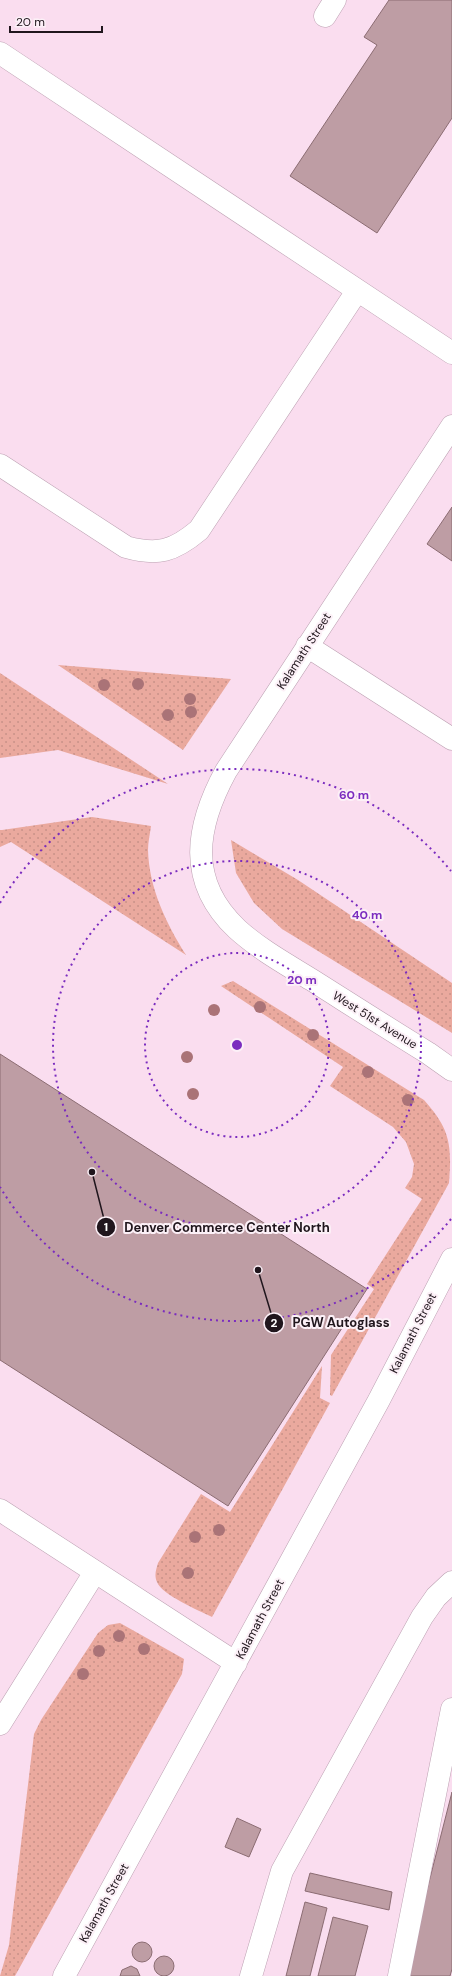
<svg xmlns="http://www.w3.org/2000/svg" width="452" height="1976" font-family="'DM Sans',sans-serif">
	<defs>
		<pattern id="grass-dots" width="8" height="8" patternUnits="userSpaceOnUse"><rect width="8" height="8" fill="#eaa99e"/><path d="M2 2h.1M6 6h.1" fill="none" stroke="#c89188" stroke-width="1.8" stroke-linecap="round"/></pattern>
	</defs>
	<rect width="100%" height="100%" fill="#faddef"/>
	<path fill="url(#grass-dots)" d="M58 665 231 679 183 750Z
		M0 673 168 784 58 750 0 758Z
		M92 817 151 826C150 834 148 842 148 850 149 888 166 923 186 955L11 842 0 847V830H2Z
		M231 840 298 880 452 983V1033L282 929 254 903 236 873Z
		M233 981 424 1100C450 1129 452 1144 449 1183L332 1396 330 1395 331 1355 374 1289 367 1284 422 1199 405 1188 412 1177 414 1164 406 1142 393 1127 330 1086 343 1067 221 986Z
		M322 1366 320 1398 330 1403 212 1617C198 1610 162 1595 157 1582 154 1575 156 1570 158 1563L201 1494 230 1512Z
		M120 1623 184 1659 182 1674 15 1976H0L9 1945 34 1734 41 1720 98 1633 108 1625Z"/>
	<path fill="#be9da4" stroke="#8b6c72" d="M389 0H452V118L377 233 290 176 377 45 364 37Z
		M452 507V561L427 544Z
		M0 1054 367 1289 228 1506 0 1360Z
		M452 1792V1969L450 1976H405Z
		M237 1818 261 1829 249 1857 225 1847Z
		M310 1873 392 1892 389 1910 305 1891Z
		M305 1902 327 1908 310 1976H286Z
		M333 1917 368 1926 355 1976H318Z
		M132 1952a10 10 0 1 1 20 0a10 10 0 1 1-20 0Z
		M154 1966a10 10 0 1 1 20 0a10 10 0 1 1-20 0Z
		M131 1966 137 1969 140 1976H120L122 1970Z"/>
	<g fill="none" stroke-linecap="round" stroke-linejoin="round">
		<g stroke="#bca1b2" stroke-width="23">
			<path id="minor" d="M325 16 335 0
				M0 53 452 353
				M452 426 226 771C196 826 186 881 237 929 259 949 286 964 312 980 350 1004 389 1029 428 1053L452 1070
				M0 465 126 547C158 556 174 551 199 530L357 291
				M307 646 452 739
				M0 1510 236 1663
				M0 1724 95 1572
				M64 1976 379 1400 452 1259
				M251 1976 282 1871 422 1617 436 1597 452 1582
				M399 1976 452 1709"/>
		</g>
		<use href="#minor" stroke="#fff" stroke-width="22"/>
	</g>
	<g fill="#aa7377">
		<circle cx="138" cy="684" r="6"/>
		<circle cx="104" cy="685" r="6"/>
		<circle cx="190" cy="699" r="6"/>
		<circle cx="191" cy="712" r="6"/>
		<circle cx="168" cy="715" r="6"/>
		<circle cx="260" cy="1007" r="6"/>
		<circle cx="214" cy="1010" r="6"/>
		<circle cx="313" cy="1035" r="6"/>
		<circle cx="187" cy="1057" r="6"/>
		<circle cx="368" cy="1072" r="6"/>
		<circle cx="193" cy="1094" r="6"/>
		<circle cx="408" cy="1100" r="6"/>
		<circle cx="219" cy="1530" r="6"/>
		<circle cx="195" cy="1537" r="6"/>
		<circle cx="188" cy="1573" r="6"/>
		<circle cx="119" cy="1636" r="6"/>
		<circle cx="144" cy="1649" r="6"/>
		<circle cx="99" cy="1651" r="6"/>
		<circle cx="83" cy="1674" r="6"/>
	</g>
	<g fill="none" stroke="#7b2cbf" stroke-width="2" stroke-dasharray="2 4">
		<circle cx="237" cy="1045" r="92"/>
		<circle cx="237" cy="1045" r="184"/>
		<path d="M451 1219A276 276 0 0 1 0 1187M0 903A276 276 0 0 1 451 871"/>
	</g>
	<g text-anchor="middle" stroke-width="4" stroke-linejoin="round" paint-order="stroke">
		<g font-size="12" fill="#20161d" stroke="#fcf0f7">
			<text transform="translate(304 651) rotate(-57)" y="4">Kalamath Street</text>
			<text transform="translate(375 1020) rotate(32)" y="4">West 51st Avenue</text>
			<text transform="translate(413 1333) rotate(-63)" y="4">Kalamath Street</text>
			<text transform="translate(260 1619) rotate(-62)" y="4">Kalamath Street</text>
			<text transform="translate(104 1903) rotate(-61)" y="4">Kalamath Street</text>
		</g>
	</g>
	<circle cx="237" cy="1045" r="6" fill="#7b2cbf" stroke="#fcf0f7" stroke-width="2"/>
	<g font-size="12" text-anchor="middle" font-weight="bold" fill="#7b2cbf" stroke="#fcf0f7" stroke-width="4" stroke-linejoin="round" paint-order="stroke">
		<text x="354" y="799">60 m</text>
		<text x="367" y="919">40 m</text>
		<text x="302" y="984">20 m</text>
	</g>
	<path fill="none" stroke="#20161d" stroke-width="1.5" d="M92 1172L106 1227M258 1270L274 1323"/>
	<g fill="#20161d" stroke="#fcf0f7" stroke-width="1.5">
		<circle cx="92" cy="1172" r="4"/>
		<circle cx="258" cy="1270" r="4"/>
		<circle cx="106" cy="1227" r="10"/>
		<circle cx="274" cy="1323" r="10"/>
	</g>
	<g font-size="12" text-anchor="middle" font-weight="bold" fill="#fff">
		<text x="106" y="1231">1</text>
		<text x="274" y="1327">2</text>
	</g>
	<g font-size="13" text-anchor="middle" font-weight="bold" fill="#20161d" stroke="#fcf0f7" stroke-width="4" stroke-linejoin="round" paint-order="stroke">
		<text x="227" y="1232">Denver Commerce Center North</text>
		<text x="341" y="1327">PGW Autoglass</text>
	</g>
	<path d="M10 26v6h92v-6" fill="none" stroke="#20161d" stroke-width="2"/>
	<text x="16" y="26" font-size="12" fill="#20161d" stroke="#fcf0f7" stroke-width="3" paint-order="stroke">20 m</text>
</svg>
